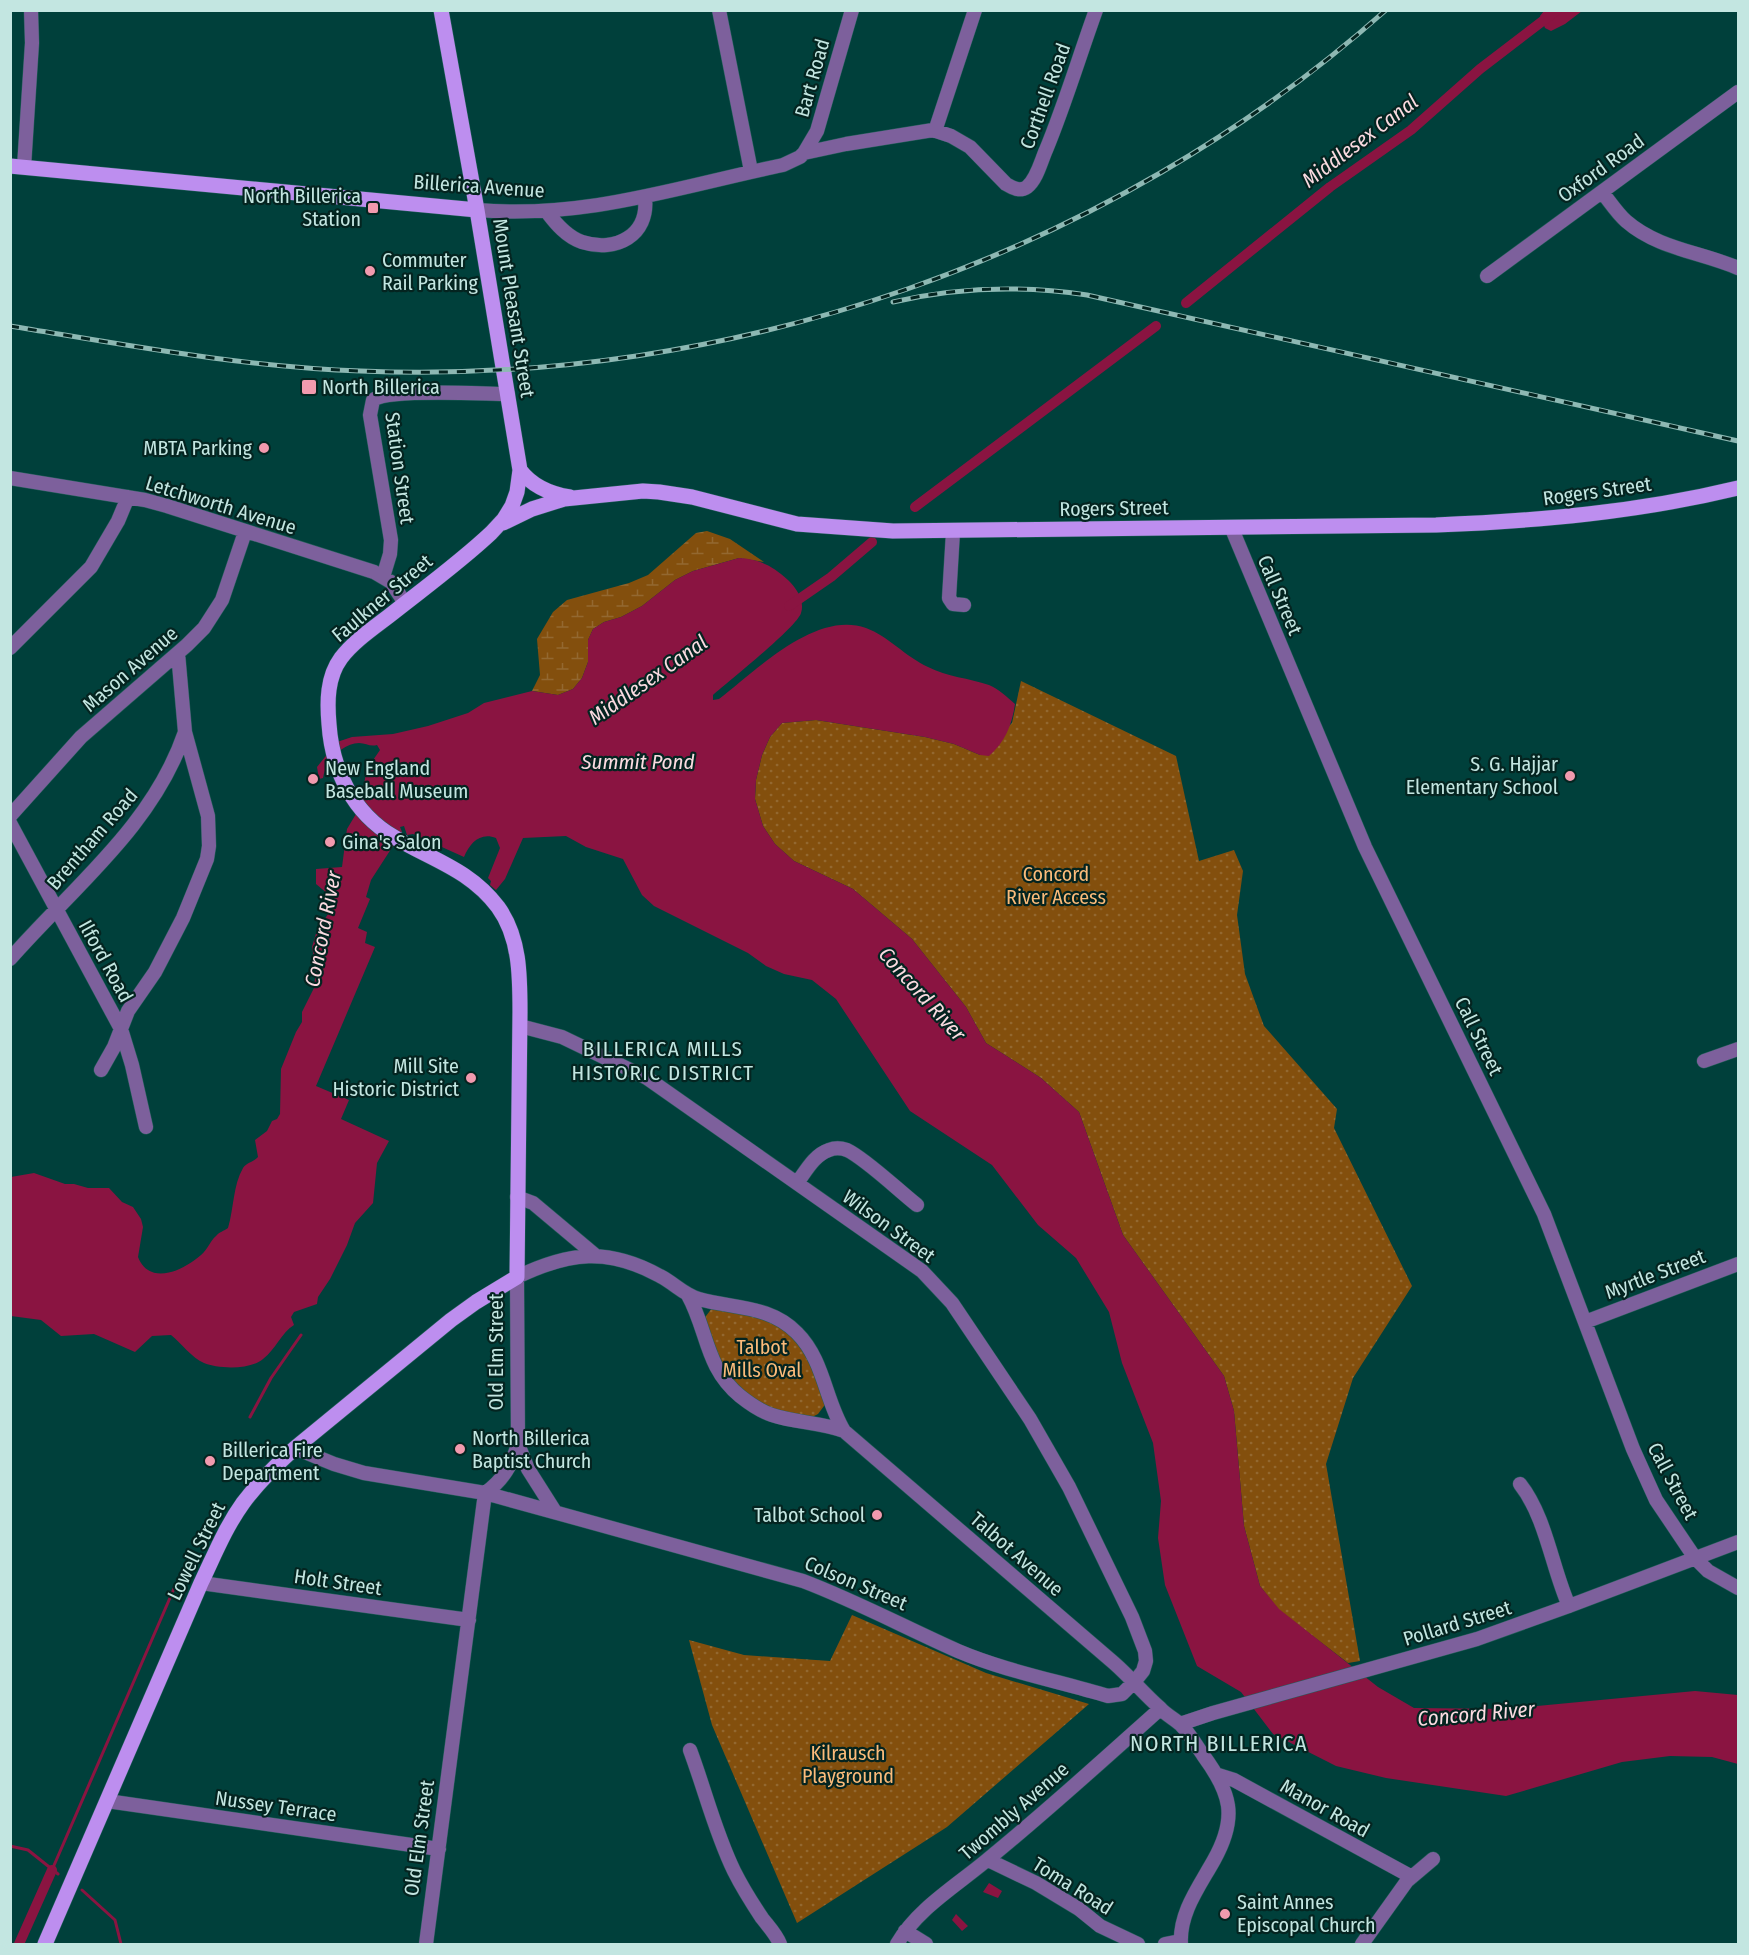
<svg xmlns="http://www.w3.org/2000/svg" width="1749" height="1955" font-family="'Fira Sans Condensed',sans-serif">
	<defs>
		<pattern id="wetland-marsh" width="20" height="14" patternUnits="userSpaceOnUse" patternTransform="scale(1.5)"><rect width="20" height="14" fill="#834f0d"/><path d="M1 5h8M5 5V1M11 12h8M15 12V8" fill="none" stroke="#936830"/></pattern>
		<pattern id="park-dots" width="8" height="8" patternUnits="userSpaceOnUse" patternTransform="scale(1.5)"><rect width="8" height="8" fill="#834f0d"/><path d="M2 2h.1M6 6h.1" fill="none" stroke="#936830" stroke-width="1.8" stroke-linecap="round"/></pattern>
	</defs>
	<rect width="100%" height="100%" fill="#00403b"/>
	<path fill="url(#wetland-marsh)" d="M707 531 730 539 764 562 739 558 693 571 675 580 642 606 621 617 604 622 593 629 588 640V662L582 678 573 689 558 695 532 691 540 675 537 639 553 612 567 600 629 583 648 575 696 533Z"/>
	<path fill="url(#park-dots)" d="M1021 681 1176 756 1199 861 1234 850 1243 871 1237 915 1245 974 1264 1026 1337 1109 1334 1128 1412 1286 1353 1378 1326 1464 1360 1661 1348 1663 1279 1610 1260 1586 1244 1526 1234 1411 1224 1376 1123 1235 1079 1112 1041 1078 986 1043 966 1007 912 939 853 889 794 861 775 844 763 826 755 799 756 780 762 755 770 737 782 723 816 720 925 737 954 744 980 755 1012 723Z
		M722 1303 795 1331 825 1397 824 1406 818 1414 812 1417 786 1418 728 1385 703 1320 712 1308Z
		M852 1615 986 1673 1089 1704 947 1827 797 1923 712 1725 689 1640 744 1655 830 1661Z"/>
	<path fill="#8a1441" d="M1544 11V10L1582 11 1565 24 1551 31 1545 28 1540 16Z
		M739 558C759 559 773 566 788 580 797 589 805 601 801 613 797 627 728 682 713 695V700L719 699C756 671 815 610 866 628 888 636 906 657 928 667 947 677 969 678 989 685 999 689 1007 697 1015 704 1012 725 1005 742 989 756L980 755 954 744 925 737 816 720 782 723 770 737 762 755 756 780 755 799 763 826 775 844 794 861 853 889 912 939 966 1007 986 1043 1041 1078 1079 1112 1123 1235 1224 1376 1234 1411 1244 1526 1260 1586 1279 1609 1378 1687 1414 1708 1505 1709 1695 1691 1738 1695V1764L1712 1757 1670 1756 1622 1762 1506 1796 1386 1778 1336 1766 1273 1734 1241 1692 1197 1666 1165 1585 1158 1538 1161 1501 1153 1443 1122 1363 1109 1312 1076 1258 1038 1225 992 1165 910 1111 836 999 812 980 784 974 766 966 748 953 654 906 642 895 623 859 586 847 566 836 523 838 505 879 496 890 490 885 491 881 488 878 500 848 496 838C480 832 470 843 464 857L413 834 407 835 404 826 400 827 402 832 371 880 366 897 370 899 358 928 367 932 365 943 375 947 316 1086 349 1100 341 1119 389 1141 377 1163 373 1203 355 1223 347 1245 330 1279 318 1297 317 1304 294 1312 291 1317 294 1325C281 1333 276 1349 263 1359 251 1370 218 1369 204 1363 192 1358 181 1343 171 1335L152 1336 135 1352 94 1334 61 1336 41 1320 11 1316V1177L34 1173 65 1184H74L88 1188H109L122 1202 133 1207 141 1219 143 1227 138 1257C150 1287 184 1270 201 1255 208 1249 210 1241 216 1236 219 1232 224 1231 228 1228 234 1208 233 1185 243 1168 247 1162 254 1162 258 1157L255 1140 267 1131 272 1121 277 1119 280 1114 281 1069 296 1032 302 1022V1012L314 988 316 969 312 947 317 930 331 910V902L328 894 316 884V869L342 867 347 829 359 809 367 769 380 750 377 745C370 747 366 743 359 743 342 743 325 763 323 778L319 779 317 767 337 742 352 737 393 734 428 726 468 713 484 703 532 691 558 695 573 689 582 678 588 662V640L593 629 604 622 621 617 642 606 675 580 693 571Z
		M989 1883 1002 1891 998 1898 983 1892Z
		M956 1914 968 1926 962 1931 952 1920Z"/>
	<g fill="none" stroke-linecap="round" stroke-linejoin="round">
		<path stroke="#8a1441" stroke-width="3" d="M250 1417 271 1378 301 1335
			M10 1846 28 1850 58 1874
			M52 1870 176 1584
			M82 1890 115 1920 121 1944"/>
		<path stroke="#8a1441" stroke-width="10" d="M1186 303 1330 187 1411 130 1480 69 1557 10
			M915 507 1156 326
			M789 606 831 577 872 542
			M19 1944 52 1870"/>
		<g stroke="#235e59" stroke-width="15">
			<path id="minor" d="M719 10 751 171
				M935 131 975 10
				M804 153 817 131 852 10
				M24 167 32 43 31 10
				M1602 192C1610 202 1617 213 1626 221 1658 249 1701 252 1738 268
				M477 210C587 219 677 187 783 165L800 157 804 153 846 144 933 130 951 136 970 147 1006 184C1013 188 1020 192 1027 187 1037 179 1041 161 1046 150 1065 104 1079 57 1096 10
				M547 212C556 224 567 237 582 242 616 253 649 235 645 198
				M1487 276 1738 92
				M10 478 145 500 167 506 374 572 391 582 405 603
				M1232 529 1365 847 1544 1214 1633 1449 1656 1500 1695 1558 1708 1571 1738 1588
				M953 532 949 598 953 604 964 605
				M383 577 390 554 391 540 370 415 373 400C388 388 483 394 508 394
				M10 648 91 567 118 521 128 497
				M10 816 81 737 187 645 204 628 222 600 245 532
				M10 823 121 1029 132 1065 146 1127
				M10 959C74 886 153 826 185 732
				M1704 1061 1738 1049
				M101 1070 114 1047 128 1011 155 972 183 918 207 859 209 846 208 816 185 732 178 653
				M797 1183C806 1171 814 1155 829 1150 834 1148 841 1148 847 1150 866 1159 899 1191 917 1205
				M517 1197 533 1203 595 1255
				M688 1295C708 1331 705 1367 740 1396 750 1404 760 1411 772 1415 796 1423 820 1422 844 1431L1114 1663C1130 1677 1144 1694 1160 1708 1166 1715 1175 1719 1181 1725 1190 1734 1196 1745 1203 1755 1231 1793 1238 1817 1214 1860 1199 1887 1179 1913 1181 1944
				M1585 1322 1738 1264
				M518 1444 528 1469 554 1510
				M295 1448 334 1464 364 1473 485 1493 803 1581C856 1601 906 1628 958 1651 1005 1671 1058 1681 1108 1696L1122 1694 1135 1681 1143 1671 1146 1661 1145 1651 1132 1617 1069 1487 1030 1419 952 1303 922 1271 647 1078 562 1037 520 1026
				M1520 1484C1546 1517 1552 1568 1569 1606
				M201 1583 469 1620
				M1180 1724 1213 1713 1477 1639 1569 1606 1738 1542
				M690 1750C705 1790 715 1832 734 1871 742 1887 752 1903 762 1918 769 1927 776 1934 780 1944
				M1218 1775 1234 1780 1412 1877
				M107 1801 439 1849
				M988 1860 1036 1883 1079 1909 1100 1926 1138 1944
				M905 1931 926 1944
				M426 1944 485 1493C503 1480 512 1465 518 1444L517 1277C569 1252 608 1247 660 1276 674 1283 684 1295 699 1299 734 1309 770 1305 797 1333 824 1360 825 1400 844 1431
				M897 1944C917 1909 956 1886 987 1860 1046 1812 1103 1760 1160 1709
				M1165 1944 1180 1941
				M1362 1944 1407 1881 1433 1859"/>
		</g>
		<g stroke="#235e59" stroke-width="16">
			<path id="major" d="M10 166 477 210
				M520 470C532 486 551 494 570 497
				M503 523 532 509 564 499 643 491 659 492 692 497 797 524 893 531 1436 525C1538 521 1639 512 1738 488
				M45 1944 201 1583C214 1556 225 1528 243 1503 258 1483 276 1465 295 1448L451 1320 476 1302 517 1277 520 1012C520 976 520 937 498 907 469 869 432 860 394 837 353 813 332 770 329 724 327 702 327 677 341 658 353 642 372 629 389 616 423 589 459 563 491 533L504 519 512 506 517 492 520 470 477 210 441 10"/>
		</g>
		<use href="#minor" stroke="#7d609c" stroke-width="14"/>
		<use href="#major" stroke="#bd8eef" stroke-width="15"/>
		<g stroke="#8db8b3" stroke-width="5">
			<path id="rail" d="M893 302C958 287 1021 285 1087 295L1738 441
				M10 326C127 345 243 367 361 371 731 386 1108 257 1386 10"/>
		</g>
		<use href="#rail" stroke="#042420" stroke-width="3" stroke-dasharray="9" stroke-linecap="butt"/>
	</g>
	<g fill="#f29aae" stroke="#042420" stroke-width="2">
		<rect x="367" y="202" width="12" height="12" rx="3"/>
		<circle cx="370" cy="271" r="6"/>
		<rect x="301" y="379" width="16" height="16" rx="3"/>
		<circle cx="264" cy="448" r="6"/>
		<circle cx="1570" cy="776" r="6"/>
		<circle cx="313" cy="779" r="6"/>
		<circle cx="330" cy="842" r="6"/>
		<circle cx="471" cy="1078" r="6"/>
		<circle cx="460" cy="1449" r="6"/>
		<circle cx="210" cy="1461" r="6"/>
		<circle cx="877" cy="1515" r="6"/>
		<circle cx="1225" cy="1914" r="6"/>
	</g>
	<g text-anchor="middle" stroke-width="4.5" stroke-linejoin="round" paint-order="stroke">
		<g font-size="20" fill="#c3e6e1" stroke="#042420">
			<text transform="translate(812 78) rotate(-74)" y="7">Bart Road</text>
			<text transform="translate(1045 96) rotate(-70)" y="7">Corthell Road</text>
			<text transform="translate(1601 168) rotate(-36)" y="7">Oxford Road</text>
			<text transform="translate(479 186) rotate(4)" y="7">Billerica Avenue</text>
			<text transform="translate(514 308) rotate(81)" y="7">Mount Pleasant Street</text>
			<text transform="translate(400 468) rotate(82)" y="7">Station Street</text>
			<text transform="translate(1597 491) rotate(-8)" y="7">Rogers Street</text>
			<text transform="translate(221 505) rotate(17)" y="7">Letchworth Avenue</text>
			<text transform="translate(1114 508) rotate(-1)" y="7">Rogers Street</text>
			<text transform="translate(1280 595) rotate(67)" y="7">Call Street</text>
			<text transform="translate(382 598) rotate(-40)" y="7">Faulkner Street</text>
			<text transform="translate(130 669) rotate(-41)" y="7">Mason Avenue</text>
			<text transform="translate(92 839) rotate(-49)" y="7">Brentham Road</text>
			<text transform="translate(106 961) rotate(61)" y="7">Ilford Road</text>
			<text transform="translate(1479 1036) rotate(64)" y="7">Call Street</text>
			<text transform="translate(889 1226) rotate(36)" y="7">Wilson Street</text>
			<text transform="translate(1655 1274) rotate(-21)" y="7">Myrtle Street</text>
			<text transform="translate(496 1352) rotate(-90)" y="7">Old Elm Street</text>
			<text transform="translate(1673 1481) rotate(62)" y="7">Call Street</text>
			<text transform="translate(196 1551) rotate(-64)" y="7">Lowell Street</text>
			<text transform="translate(1017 1554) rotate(41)" y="7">Talbot Avenue</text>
			<text transform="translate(338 1582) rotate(8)" y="7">Holt Street</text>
			<text transform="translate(856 1583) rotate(23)" y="7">Colson Street</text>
			<text transform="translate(1457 1623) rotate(-17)" y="7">Pollard Street</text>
			<text transform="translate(276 1806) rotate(8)" y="7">Nussey Terrace</text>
			<text transform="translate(1325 1808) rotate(29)" y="7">Manor Road</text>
			<text transform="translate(1014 1811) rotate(-41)" y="7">Twombly Avenue</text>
			<text transform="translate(419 1838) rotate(-82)" y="7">Old Elm Street</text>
			<text transform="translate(1073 1886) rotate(32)" y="7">Toma Road</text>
		</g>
		<g font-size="20" fill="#c3e6e1" stroke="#042420" text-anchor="start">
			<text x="361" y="203" text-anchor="end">North Billerica<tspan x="361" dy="23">Station</tspan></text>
			<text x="382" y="267">Commuter<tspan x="382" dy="23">Rail Parking</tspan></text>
			<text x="322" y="394">North Billerica</text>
			<text x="252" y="455" text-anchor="end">MBTA Parking</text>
			<text x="1558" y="771" text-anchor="end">S. G. Hajjar<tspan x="1558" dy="23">Elementary School</tspan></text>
			<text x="325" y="775">New England<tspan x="325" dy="23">Baseball Museum</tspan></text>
			<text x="342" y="849">Gina's Salon</text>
			<text x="459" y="1073" text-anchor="end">Mill Site<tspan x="459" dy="23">Historic District</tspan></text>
			<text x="472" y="1445">North Billerica<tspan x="472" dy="23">Baptist Church</tspan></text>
			<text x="222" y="1457">Billerica Fire<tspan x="222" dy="23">Department</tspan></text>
			<text x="865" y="1522" text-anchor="end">Talbot School</text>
			<text x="1237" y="1909">Saint Annes<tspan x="1237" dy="23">Episcopal Church</tspan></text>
		</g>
		<g font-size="20" fill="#fbbb7a" stroke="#042420">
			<text x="1056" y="881">Concord<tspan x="1056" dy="23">River Access</tspan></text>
			<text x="762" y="1354">Talbot<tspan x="762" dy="23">Mills Oval</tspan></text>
			<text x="848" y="1760">Kilrausch<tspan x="848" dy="23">Playground</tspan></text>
		</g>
		<g font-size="21" font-style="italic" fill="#fbdbe1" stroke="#042420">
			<text transform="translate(1360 141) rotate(-37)" y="7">Middlesex Canal</text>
			<text transform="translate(648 680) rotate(-35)" y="7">Middlesex Canal</text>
			<text x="638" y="769">Summit Pond</text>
			<text transform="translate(323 929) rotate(-79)" y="7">Concord River</text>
			<text transform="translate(922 994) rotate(48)" y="7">Concord River</text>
			<text transform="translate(1476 1714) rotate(-5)" y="7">Concord River</text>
		</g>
		<g font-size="21" letter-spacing="1.5" fill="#c3e6e1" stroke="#042420">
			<text x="663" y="1056">BILLERICA MILLS<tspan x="663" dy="24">HISTORIC DISTRICT</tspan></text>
		</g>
		<g font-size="22" letter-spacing="1.5" fill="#c3e6e1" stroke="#042420">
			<text x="1219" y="1751">NORTH BILLERICA</text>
		</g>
	</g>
	<rect width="1749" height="1955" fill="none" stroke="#c3e6e1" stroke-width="24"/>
</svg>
